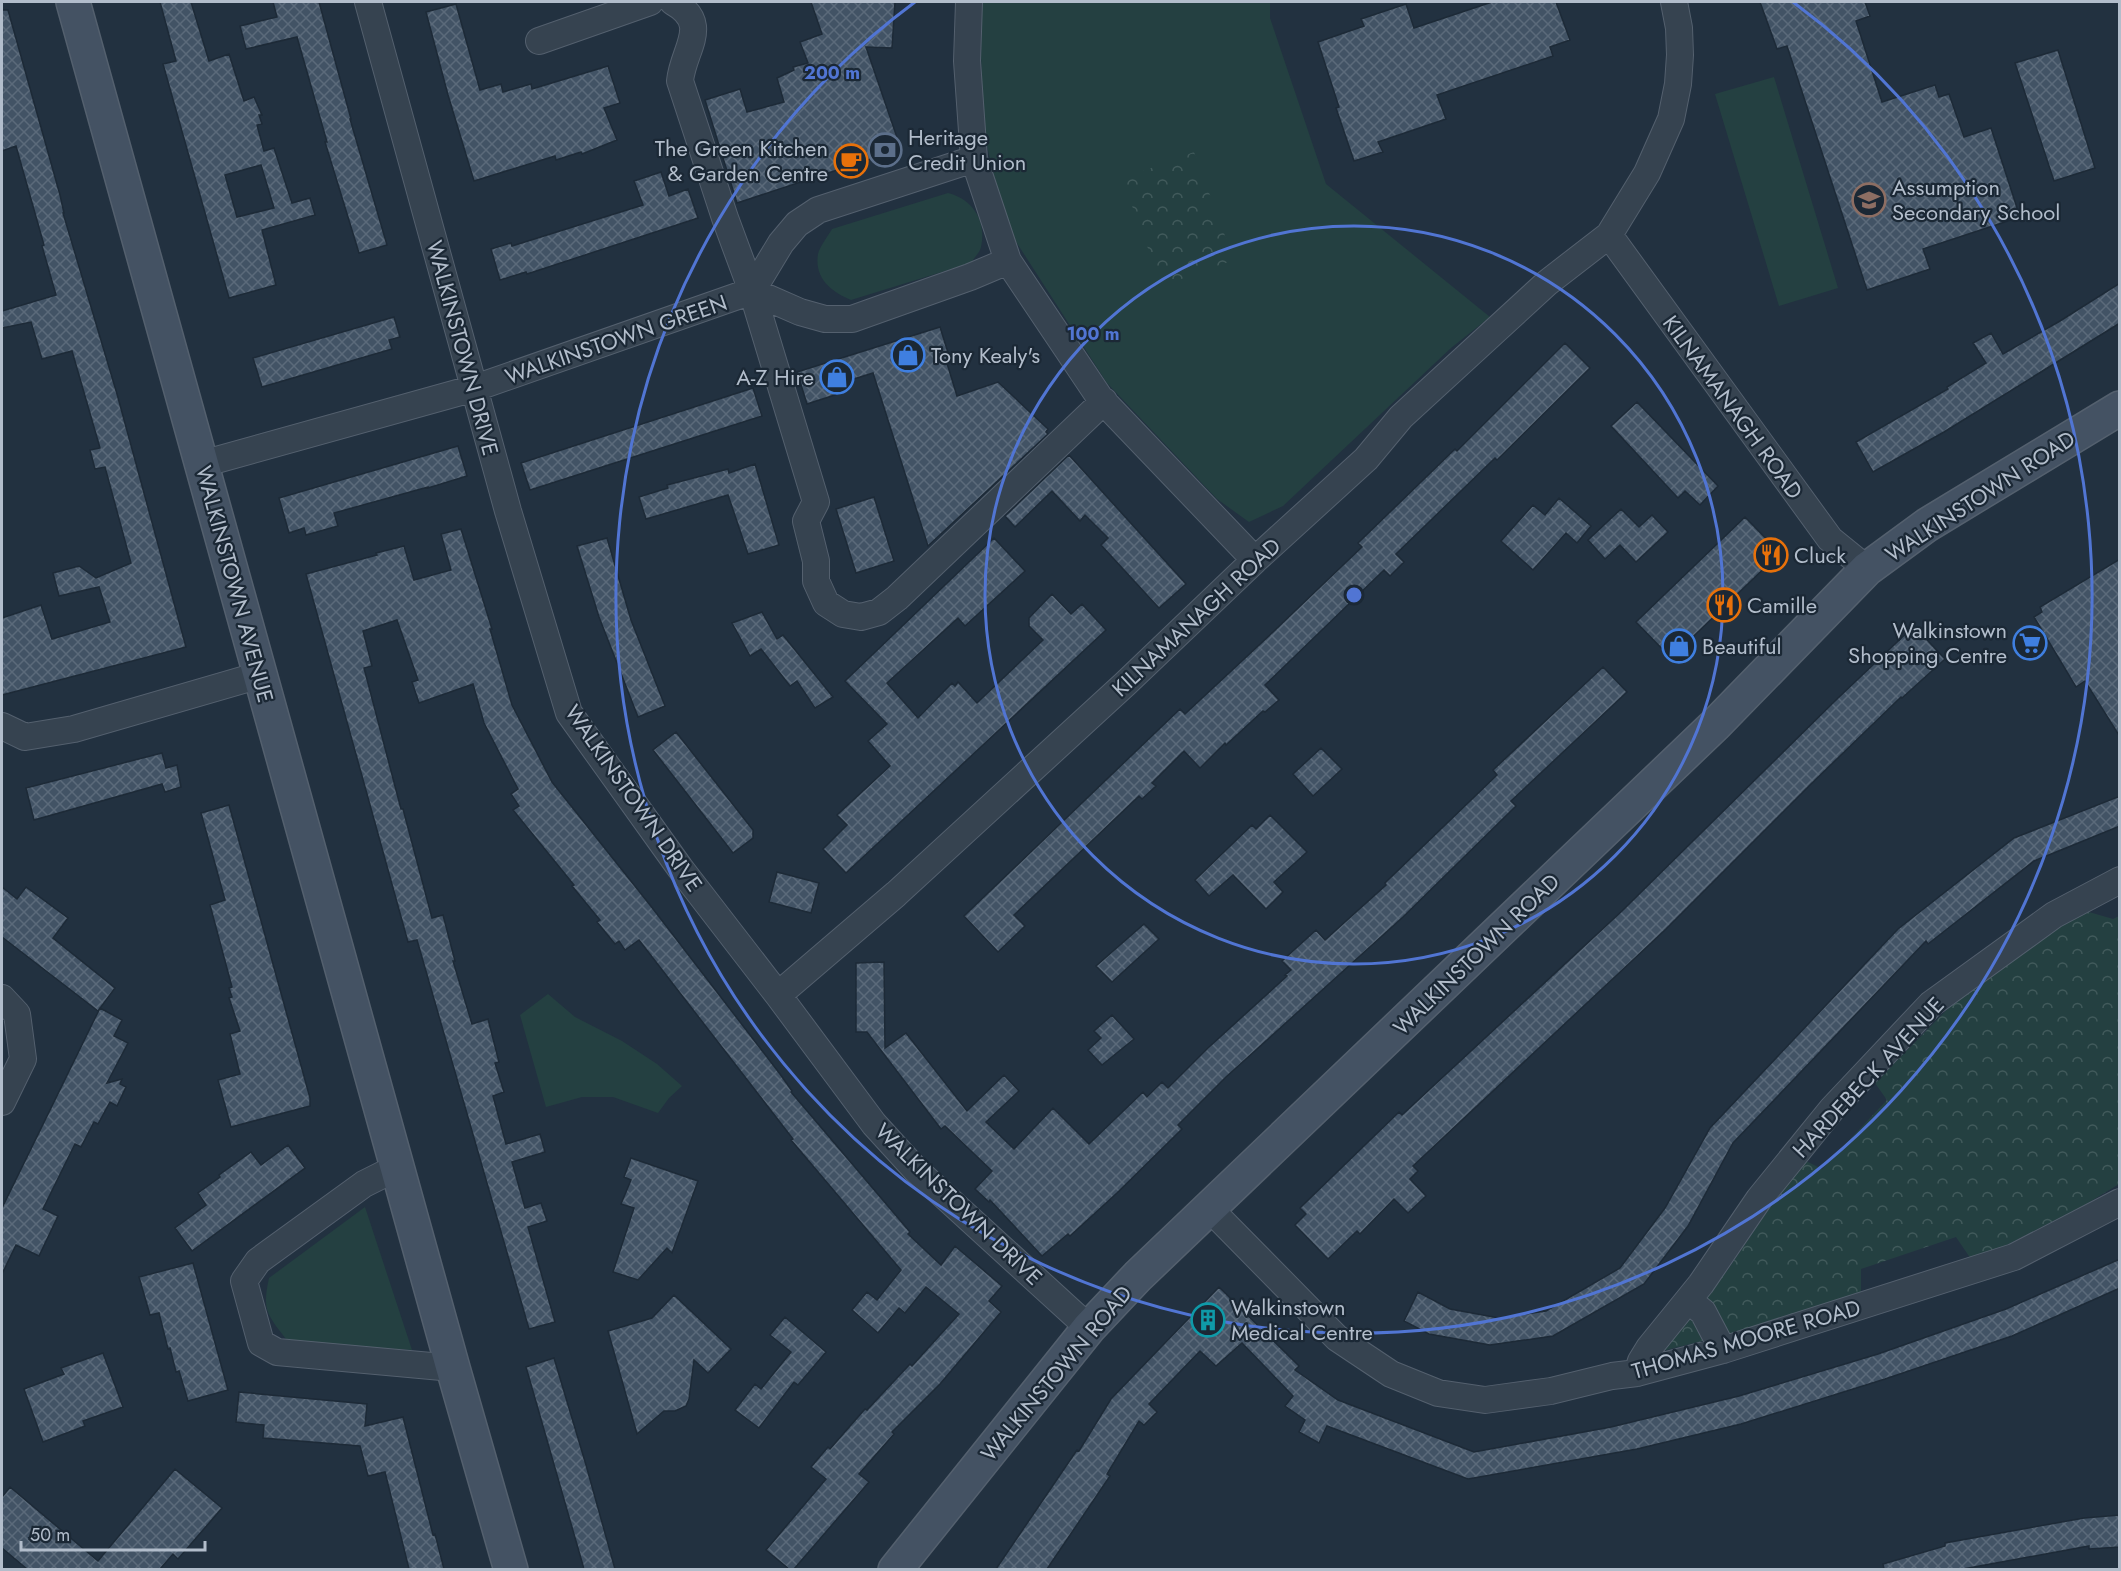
<svg xmlns="http://www.w3.org/2000/svg" width="2121" height="1571" font-family="Jost,sans-serif">
	<defs>
		<pattern id="park-crowns" width="20" height="18" patternUnits="userSpaceOnUse" patternTransform="scale(1.5)"><rect width="20" height="18" fill="#244041"/><path d="M2 6a3 3 0 1 1 6 0M12 15a3 3 0 1 1 6 0" fill="none" stroke="#415a5b"/></pattern>
		<pattern id="building-cross-hatch" width="8" height="8" patternUnits="userSpaceOnUse" patternTransform="scale(1.5)"><rect width="8" height="8" fill="#425365"/><path d="M0 0l8 8M0 8l8-8" fill="none" stroke="#5b6a7a"/></pattern>
	</defs>
	<rect width="100%" height="100%" fill="#223140"/>
	<path fill="#244041" d="M982 2H1270V18L1326 184 1490 317 1451 348 1283 506 1249 522 1217 499 1107 383 1004 223 984 132 981 57Z
		M1774 77 1838 288 1779 306 1715 94Z
		M948 193C972 199 987 220 981 247 980 252 974 258 971 263L851 300C832 292 814 279 818 254 820 246 828 236 832 229Z
		M548 994 575 1017 622 1041 657 1064 682 1086 669 1098 658 1113 613 1097H582L546 1107 520 1015Z
		M365 1207 412 1350 318 1344 286 1339C267 1314 262 1310 269 1278Z"/>
	<path fill="url(#park-crowns)" d="M1194 152 1234 260 1162 286 1122 179Z
		M2082 910 2113 919 2119 916V1184L2083 1206 1973 1262 1956 1237 1861 1269V1294L1755 1328 1662 1351 1727 1271 1802 1159 1822 1169 1887 1100 1875 1083 1980 976Z"/>
	<path fill="url(#building-cross-hatch)" stroke="#1d2a37" stroke-width="1.5" fill-rule="evenodd" d="M160 2H191L209 61 229 54 244 101 254 97 262 115H259L262 124 257 125 264 151 274 148 292 203 310 198 315 215 262 230 276 285 229 298 163 64 176 61ZM261 165 274 208 237 217 225 175Z
		M273 2H319L351 119H350L387 245 359 253 325 142H327L297 37 246 49 240 26 277 17Z
		M811 2H895L892 48 866 47 901 149 737 203 705 100 740 89 747 112 784 102 777 78 794 70 793 67 808 63 800 42 822 34Z
		M1492 2H1556L1570 40 1550 47 1553 56 1437 95 1446 119 1378 142 1383 152 1354 161 1336 108 1339 107 1318 42 1364 26 1361 19 1406 4 1414 28Z
		M1760 2H1865L1870 16 1856 21 1882 102 1935 85 1939 97 1949 94 1964 137 1991 128 2020 217 1923 249 1930 269 1867 290 1787 46 1777 49Z
		M456 4 480 90 501 84 503 92 531 84 532 89 608 66 620 103 604 108 617 140 582 154 581 152 556 160 555 156 474 181 448 95 426 12Z
		M2 10H8L60 195 64 213H63L117 394 186 647 2 695V618L41 605 52 639 110 622 99 587 59 596 53 573 79 566 96 578 131 563 105 467 95 469 90 450 100 448 72 351 42 359 31 322 2 328V311L56 295 42 246 44 245 16 146 2 151Z
		M2058 50 2095 168 2054 181 2015 63Z
		M661 172 669 196 688 189 698 218 527 274 526 272 500 280 491 249 511 243 512 246 643 205 634 181Z
		M2120 283V323L1944 432 1873 472 1856 442 1948 389 1947 387 1986 363 1973 343 1991 333 2003 354 2060 321Z
		M394 317 400 337 389 340 392 349 262 387 253 358Z
		M940 327 950 359 946 360 957 396 998 382 1048 429 1046 432 1048 434 928 546 873 373 838 384 841 393 807 404 797 372Z
		M1565 343 1590 368 1497 460 1495 458 1396 554 1404 562 1390 576 1384 570 1265 685 1279 700 1265 712 1263 711 1226 745 1225 743 1200 768 1184 751 1152 783 1156 786 1142 799 1139 796 1014 915 1025 926 998 952 964 916 1180 709 1185 714 1273 632 1362 547 1358 543 1455 449 1457 451Z
		M753 388 762 416 530 490 521 463Z
		M1637 402 1718 486 1700 505 1685 491 1678 498 1611 426Z
		M458 446 467 476 428 488V487L334 513 338 526 306 535 304 528 289 533 279 498Z
		M1069 455 1186 584 1159 608 1101 545 1108 538 1085 515 1080 521 1052 491 1015 527 1005 516Z
		M755 464 779 545 748 554 728 495 646 519 639 497 668 488 667 485 728 469 729 473Z
		M874 497 894 561 856 573 836 509Z
		M1559 498 1591 526 1577 543 1566 533 1533 570 1501 541 1533 505 1545 515Z
		M1621 509 1639 527 1652 515 1668 532 1636 562 1620 545 1605 559 1588 540Z
		M1745 517 1780 553 1671 658 1636 622Z
		M461 529 492 629H490L512 705 552 782 650 905 780 1074 792 1091 791 1092 910 1232 908 1234 941 1265 955 1246 1002 1286 989 1301 1001 1312 940 1384 892 1432 894 1434 859 1474 869 1482 794 1569H789L766 1550 826 1479 811 1467 828 1447 830 1449 865 1409 867 1410 910 1364 912 1366 959 1314 926 1287 905 1313 899 1308 878 1333 852 1310 867 1292 877 1300 901 1270 791 1140 793 1139 639 940 625 950 619 941 615 944 597 922 600 920 572 886 574 885 513 810 519 806 511 794 518 789 484 723 473 684 419 703 412 682 418 680 397 620 363 631 372 666 364 668 401 809H403L432 918 443 915 455 961H453L472 1024 488 1019 499 1062 495 1063 504 1092 493 1096 506 1144 540 1134 545 1152 512 1162 525 1208 541 1203 547 1221 528 1227 555 1322 529 1329 417 940 408 942 306 574 377 555 376 553 404 546 414 580 451 570 441 534Z
		M607 538 631 620 665 706 638 717 599 617 577 546Z
		M994 538 1025 571 965 626 958 618 887 683 918 718 952 683 955 686 958 682 977 703 1043 640 1029 626V618L1052 594 1071 614 1082 604 1106 630 846 873 823 849 847 825 837 815 890 766 868 741 887 724 845 681Z
		M2120 559V737L2085 681 2076 687 2034 617 2042 612 2040 607Z
		M762 612 777 639 783 635 833 697 815 708 797 681 790 686 761 649 750 656 732 623Z
		M1914 626 1945 659 1902 698 1901 697 1810 785 1666 929 1413 1166 1418 1171 1410 1179 1426 1196 1408 1213 1394 1199 1360 1234 1357 1231 1328 1259 1295 1225 1306 1214 1300 1208 1399 1112 1402 1115 1622 911 1837 699Z
		M1603 667 1627 692 1511 801 1516 806 1403 917 1226 1077 1178 1125 1182 1129 1117 1193 1070 1236 1068 1234 1042 1256 990 1200 989 1202 975 1189 992 1171 945 1126 941 1129 867 1032H856V963L884 962 885 1048 906 1033 967 1111 1004 1075 1019 1091 986 1122 1014 1149 1053 1108 1089 1144 1143 1092 1147 1097 1162 1082 1168 1088 1208 1048 1287 976 1285 975 1291 970 1282 961 1316 930 1325 940 1386 885 1385 883 1497 775 1493 770Z
		M676 732 753 830V838L733 853 653 750Z
		M1321 748 1342 769 1313 796 1293 774Z
		M162 753 166 768 177 765 181 787 165 792 162 784 34 820 26 788Z
		M2120 796V826L2034 861 1928 944 1926 941 1733 1143 1688 1226 1644 1284 1553 1336 1490 1345 1429 1334 1404 1321 1418 1292 1450 1309 1499 1318 1546 1311 1620 1268 1665 1208 1710 1128 1898 929 2014 838Z
		M229 805 310 1098V1106L231 1127 218 1080 240 1074 230 1034 240 1031 229 998 232 997 229 988 232 987 210 905 225 900 201 813Z
		M1270 815 1307 852 1274 882 1283 892 1266 909 1233 875 1209 896 1195 880 1252 825 1256 829Z
		M777 872 819 883 811 913 769 902Z
		M2 887 17 899 26 887 68 918 53 938 115 988 98 1011 2 937Z
		M1144 924 1159 939 1112 982 1096 966Z
		M100 1008 122 1020 114 1036 128 1043 107 1083 122 1079 120 1084 126 1087 117 1106 110 1102 98 1124 94 1122 81 1147 75 1144 43 1209 58 1216 39 1256 16 1245 2 1274V1208Z
		M1112 1015 1134 1039 1102 1065 1088 1050 1101 1038 1094 1031Z
		M288 1145 305 1168 192 1251 175 1228 206 1205 198 1193 220 1177 219 1175 251 1152 261 1165Z
		M631 1158 698 1181 672 1253 667 1248 638 1280 613 1272 634 1208 621 1204 631 1180 624 1177Z
		M2120 1259V1288L2012 1336 1885 1379 1741 1424 1637 1449 1468 1479 1327 1426 1319 1443 1299 1432 1305 1420 1285 1406 1293 1396 1242 1343 1216 1366 1200 1351 1149 1404 1157 1412 1144 1425 1139 1421 1107 1474 1110 1476 1047 1569H996L1077 1450 1079 1451 1111 1399 1219 1287 1299 1366 1295 1370 1338 1400 1474 1452 1611 1427 1739 1396 1878 1354 2006 1309Z
		M193 1263 228 1390 188 1401 179 1371 176 1372 170 1348 168 1349 159 1313 150 1315 139 1277Z
		M674 1295 731 1349 708 1373 694 1360 689 1399 686 1406 675 1411H664L637 1434 608 1331 652 1318Z
		M785 1317 826 1352 798 1385 794 1382 759 1428 735 1410 755 1384 761 1389 791 1352 770 1335Z
		M103 1353 123 1407 83 1421 85 1426 43 1442 24 1389 64 1374 61 1368Z
		M554 1358 586 1465 615 1569H584L526 1367Z
		M239 1392 367 1404 365 1426 403 1417 433 1535 435 1534 444 1569H409L385 1472 368 1476 360 1446 263 1438 264 1425 236 1422Z
		M175 1469 222 1508 178 1559 173 1554 160 1569H27L2 1548V1497L10 1487 98 1561Z
		M2120 1515V1547L2089 1549V1546L1963 1569H1884L1883 1564 1945 1546V1543L2084 1518Z"/>
	<g fill="none" stroke-linecap="round" stroke-linejoin="round">
		<g stroke="#54606e" stroke-width="28">
			<path id="street" d="M368 2 508 511 569 713 680 868 778 995 874 1124 916 1170 1089 1328
				M673 2C712 24 683 49 680 81L725 218 752 291 816 502 806 521 816 561V581L826 603 843 614 861 617 879 612 897 598 1104 401
				M969 2 967 61 974 159 1008 261 1100 398 1255 560
				M539 41 650 2
				M974 159 818 210 797 224 781 243 752 291 800 312 825 319H852L970 277 1008 261
				M1609 235 1830 539 1867 569
				M202 464 475 388 752 291
				M2 726 25 737 74 729 260 675
				M778 995 896 894 1125 684 1255 560 1366 459 1401 417 1547 283 1609 235 1647 173 1671 119 1678 84 1680 55 1679 28 1674 2
				M2 998 17 1014 23 1059 2 1102
				M398 1167 364 1184 258 1261 244 1281 261 1343 277 1352 453 1368
				M1209 1208 1337 1338 1391 1374 1438 1393 1485 1400 1551 1391 1612 1376 1637 1373 1723 1350 2014 1257 2120 1202
				M1688 1300 1703 1312 1723 1350
				M1637 1373 1641 1361 1649 1348 1701 1284 1759 1199 1832 1109 1931 1004 2054 915 2120 880"/>
		</g>
		<g stroke="#54606e" stroke-width="36">
			<path id="secondary" d="M73 2 453 1368 511 1570
				M895 1570 1089 1328 1138 1276 1716 724 1867 569 1927 525 2120 408"/>
		</g>
		<use href="#street" stroke="#364350" stroke-width="26"/>
		<use href="#secondary" stroke="#445263" stroke-width="33"/>
	</g>
	<g fill="none" stroke="#5175d3" stroke-width="3">
		<circle cx="1354" cy="595" r="369"/>
		<path d="M1793 2A738 738 0 1 1 915 2"/>
	</g>
	<defs>
		<g id="bank-ring" transform="scale(1.725)"><circle r="9.5" fill="#1b2835" stroke="#5c6f8a" stroke-width="1.5"/><path d="M-6-4H6V4H-6ZM0-2.3a2.3 2.3 0 1 0 0 4.6a2.3 2.3 0 1 0 0-4.6Z" fill="#5c6f8a"/></g>
		<g id="cafe-ring" transform="scale(1.725)"><circle r="9.5" fill="#1b2835" stroke="#e8710a" stroke-width="1.5"/><path d="M-5.5-4.5H6V0H3Q3 3.5 0 3.5H-2.5Q-5.5 3.5-5.5 0ZM3-3.2v2h1.7v-2ZM-6 4.5H4V6H-6Z" fill="#e8710a"/></g>
		<g id="school-ring" transform="scale(1.725)"><circle r="9.5" fill="#1b2835" stroke="#8d6e63" stroke-width="1.5"/><path d="M0-5L7-2L0 1L-7-2ZM-4 1L0 2.5L4 1V4Q0 6-4 4Z" fill="#8d6e63"/></g>
		<g id="shop-ring" transform="scale(1.725)"><circle r="9.5" fill="#1b2835" stroke="#3f7fe0" stroke-width="1.5"/><path d="M-5-2.5h2.3a2.7 3.5 0 0 1 5.4 0H5L5.5 6h-11ZM-1.5-2.5h3a1.5 2.3 0 0 0-3 0Z" fill="#3f7fe0"/></g>
		<g id="restaurant-ring" transform="scale(1.725)"><circle r="9.5" fill="#1b2835" stroke="#e8710a" stroke-width="1.5"/><path d="M-5-6h1v4h1v-4h1v4h1v-4h1v5L-1.5 .5V6h-2V.5L-5-1ZM5-6V6H3V1.5H1.5Q1.5-4 5-6Z" fill="#e8710a"/></g>
		<g id="supermarket-ring" transform="scale(1.725)"><circle r="9.5" fill="#1b2835" stroke="#3f7fe0" stroke-width="1.5"/><path d="M-6-5.5h2.5l.6 2H6L4.5 2H-2.5L-4.4-4H-6ZM-1.5 3.2a1.3 1.3 0 1 0 .1 0ZM3 3.2a1.3 1.3 0 1 0 .1 0Z" fill="#3f7fe0"/></g>
		<g id="building-ring" transform="scale(1.725)"><circle r="9.5" fill="#1b2835" stroke="#0f9aa8" stroke-width="1.5"/><path d="M-4-6H4V6H1V3H-1V6H-4ZM-2.5-4.3h1.7v1.8h-1.7ZM.8-4.3h1.7v1.8H.8ZM-2.5-1h1.7V.8h-1.7ZM.8-1h1.7V.8H.8Z" fill="#0f9aa8"/></g>
	</defs>
	<g fill-rule="evenodd">
		<use href="#bank-ring" x="885" y="150"/>
		<use href="#cafe-ring" x="851" y="161"/>
		<use href="#school-ring" x="1869" y="200"/>
		<use href="#shop-ring" x="908" y="355"/>
		<use href="#shop-ring" x="837" y="377"/>
		<use href="#restaurant-ring" x="1771" y="555"/>
		<use href="#restaurant-ring" x="1724" y="605"/>
		<use href="#supermarket-ring" x="2030" y="643"/>
		<use href="#shop-ring" x="1679" y="646"/>
		<use href="#building-ring" x="1208" y="1320"/>
	</g>
	<g text-anchor="middle" stroke-width="4.5" stroke-linejoin="round" paint-order="stroke">
		<g font-size="22" fill="#b2bdcb" stroke="#1b2835" text-anchor="start">
			<text x="908" y="145">Heritage<tspan x="908" dy="25">Credit Union</tspan></text>
			<text x="828" y="156" text-anchor="end">The Green Kitchen<tspan x="828" dy="25">&amp; Garden Centre</tspan></text>
			<text x="1892" y="195">Assumption<tspan x="1892" dy="25">Secondary School</tspan></text>
			<text x="931" y="363">Tony Kealy's</text>
			<text x="814" y="385" text-anchor="end">A-Z Hire</text>
			<text x="1794" y="563">Cluck</text>
			<text x="1747" y="613">Camille</text>
			<text x="2007" y="638" text-anchor="end">Walkinstown<tspan x="2007" dy="25">Shopping Centre</tspan></text>
			<text x="1702" y="654">Beautiful</text>
			<text x="1231" y="1315">Walkinstown<tspan x="1231" dy="25">Medical Centre</tspan></text>
		</g>
		<g font-size="22" fill="#b2bdcb" stroke="#1b2835">
			<text transform="translate(616 339) rotate(-19)" y="8">WALKINSTOWN GREEN</text>
			<text transform="translate(463 348) rotate(75)" y="8">WALKINSTOWN DRIVE</text>
			<text transform="translate(1733 407) rotate(54)" y="8">KILNAMANAGH ROAD</text>
			<text transform="translate(1980 496) rotate(-33)" y="8">WALKINSTOWN ROAD</text>
			<text transform="translate(235 584) rotate(75)" y="8">WALKINSTOWN AVENUE</text>
			<text transform="translate(1196 617) rotate(-43)" y="8">KILNAMANAGH ROAD</text>
			<text transform="translate(634 798) rotate(55)" y="8">WALKINSTOWN DRIVE</text>
			<text transform="translate(1476 954) rotate(-44)" y="8">WALKINSTOWN ROAD</text>
			<text transform="translate(1868 1077) rotate(-47)" y="8">HARDEBECK AVENUE</text>
			<text transform="translate(959 1204) rotate(44)" y="8">WALKINSTOWN DRIVE</text>
			<text transform="translate(1746 1339) rotate(-16)" y="8">THOMAS MOORE ROAD</text>
			<text transform="translate(1056 1373) rotate(-50)" y="8">WALKINSTOWN ROAD</text>
		</g>
	</g>
	<circle cx="1354" cy="595" r="9" fill="#5175d3" stroke="#1b2835" stroke-width="3"/>
	<g font-size="18" text-anchor="middle" font-weight="bold" fill="#5175d3" stroke="#1b2835" stroke-width="4.5" stroke-linejoin="round" paint-order="stroke">
		<text x="832" y="79">200 m</text>
		<text x="1093" y="340">100 m</text>
	</g>
	<rect width="2121" height="1571" fill="none" stroke="#b2bdcb" stroke-width="6"/>
	<path d="M21 1541v9h184v-9" fill="none" stroke="#b2bdcb" stroke-width="3"/>
	<text x="30" y="1541" font-size="18" fill="#b2bdcb" stroke="#1b2835" stroke-width="4.5" paint-order="stroke">50 m</text>
</svg>
